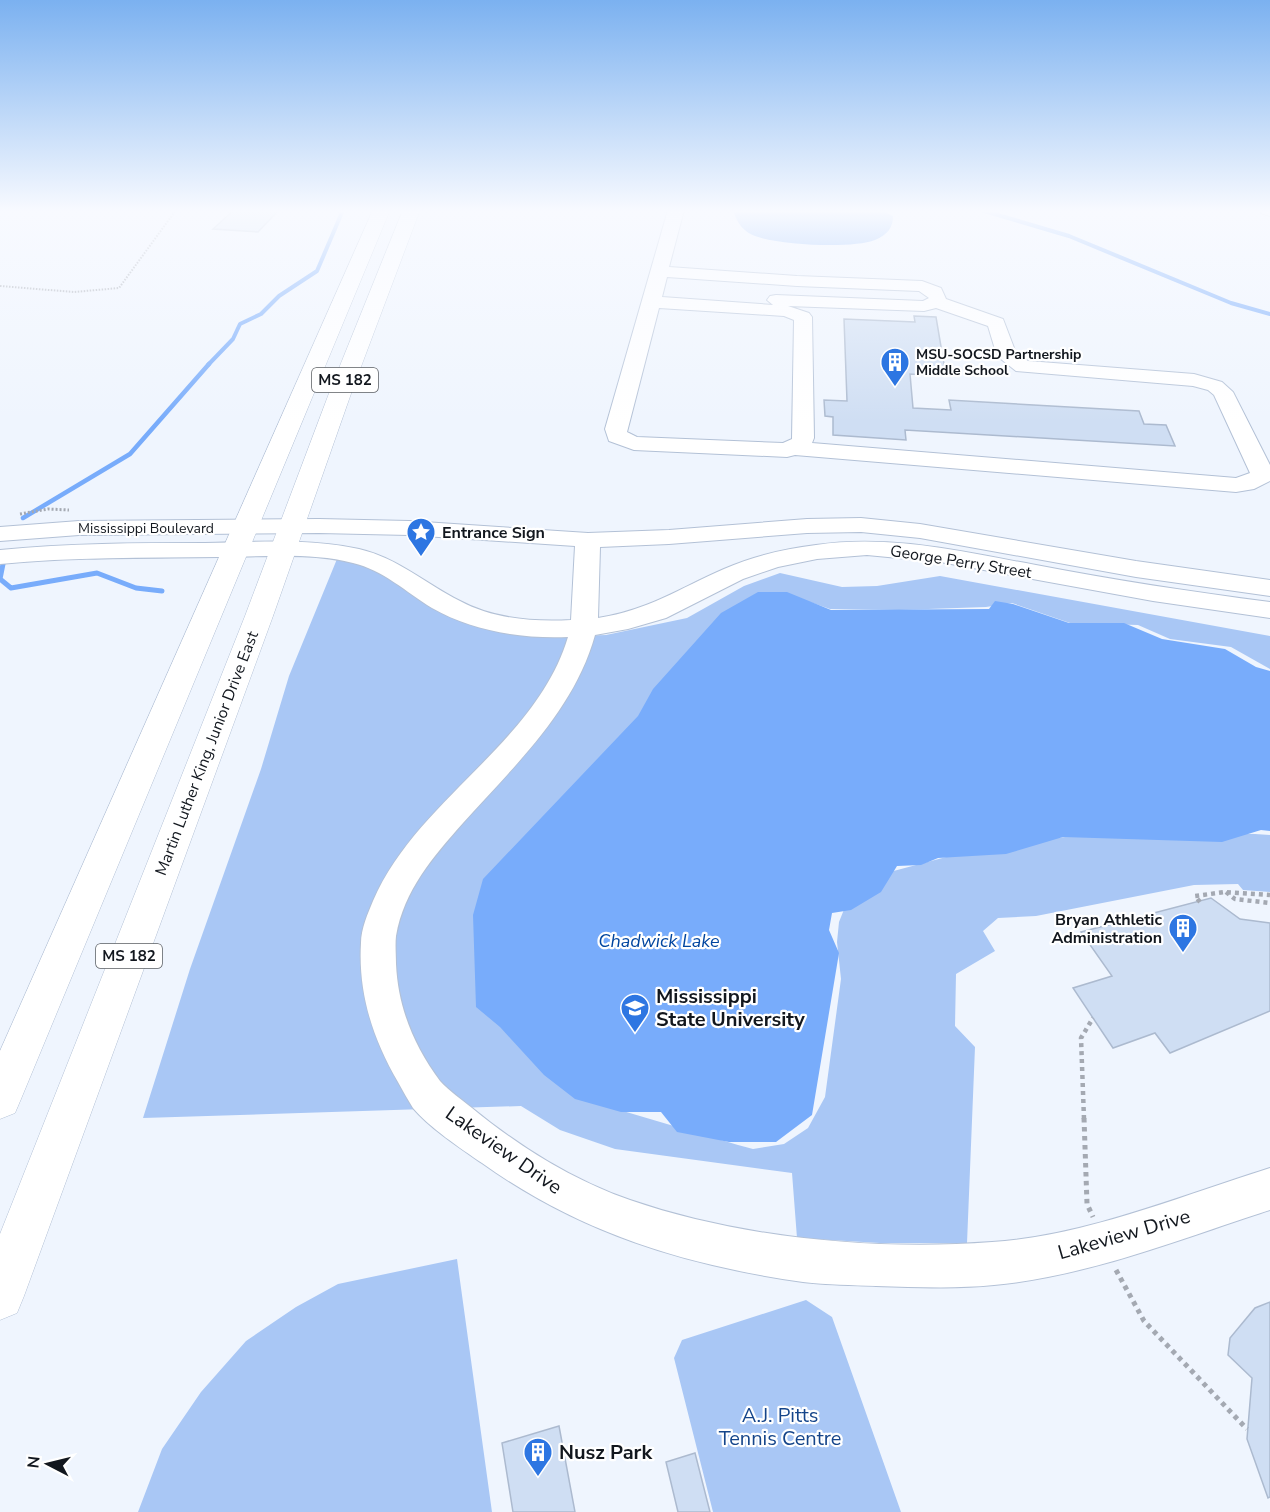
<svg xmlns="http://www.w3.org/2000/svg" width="1270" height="1512" font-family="'Nunito Sans',sans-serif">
	<rect width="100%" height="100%" fill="#eff5fe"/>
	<path fill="#a9c7f5" d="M337 559 367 567 391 580 552 637 606 635 687 618 744 586 780 573 842 587 877 586 940 576 1270 636V669L1231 647 1170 639 1138 625 1070 623 1012 603 986 607 899 610 830 609 810 602 579 1098 738 1145 753 1149 784 1144 808 1128 825 1097 841 979 837 942 839 922 849 897 871 877 995 844 1124 831 1255 834 1270 835V892L1243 890 1238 884 1194 885 1036 916 998 918 983 931 995 951 956 974 955 1026 975 1047 967 1243H880L797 1238 792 1173 615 1149 560 1130 521 1106 143 1118 190 969 261 769 289 676Z
		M457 1259 492 1512H138L162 1449 201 1392 246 1341 296 1307 338 1284Z
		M806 1300 832 1317 901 1512H713L674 1358 682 1340Z"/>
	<path fill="#78acfb" d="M736 210H881L893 216C893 228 887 235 875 240 852 249 779 245 755 236 744 232 738 224 734 213Z
		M758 592H787L831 610 989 609 995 601 1013 604 1069 623H1124L1162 639 1225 649 1256 667 1270 671V831L1261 830 1222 842 1063 837 1006 854 938 858 921 865 897 866 881 892 851 910 832 913 829 930 839 953 812 1115 776 1142H729L677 1132 661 1112H621L575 1099 544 1075 500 1027 476 1007 473 915 483 879 638 716 653 689 721 613Z"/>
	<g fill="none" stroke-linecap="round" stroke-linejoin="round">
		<path stroke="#78acfb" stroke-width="4" d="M981 210 1069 236 1231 303 1270 314
			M208 365 233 339 240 324 261 314 279 296 317 271 343 210"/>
		<path stroke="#78acfb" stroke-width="4.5" d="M23 518 130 454 209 364"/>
		<path stroke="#78acfb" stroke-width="5" d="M3 564 0 579 11 588 97 573 136 588 162 591"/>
	</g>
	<path fill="#cfdef3" stroke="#acbacf" stroke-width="1.5" d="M234 210H279L258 232 213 229Z
		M914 316 936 317 946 376 910 374 913 408 951 410 949 400 1139 411 1144 424 1166 425 1175 446 905 430 906 440 833 435V417L825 416 824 400 847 401 844 319 915 322Z
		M1211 898 1240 919 1270 923V1011L1170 1053 1155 1033 1113 1048 1073 988 1112 976 1081 932Z
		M1270 1302V1497L1268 1498 1247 1439 1252 1378 1228 1355 1230 1338 1255 1308Z
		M559 1426 575 1512H513L502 1443Z
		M695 1453 710 1512H678L666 1462Z"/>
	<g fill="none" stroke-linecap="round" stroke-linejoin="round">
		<g stroke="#b3c1d6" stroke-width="2">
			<path id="minor" d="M668 210H684L669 267 797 276 922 281 941 288 946 299 1003 319 1016 353 1028 361 1194 374 1222 382 1233 392 1270 465V481L1254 489 1236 492 795 455 787 457 634 450 609 441 605 429ZM667 277 797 286 919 291 929 298 923 301 776 295 770 296 767 300 773 305 662 297ZM788 306 924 311 936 308 988 326 997 356 1016 371 1193 386 1208 390 1214 395 1250 473 1236 478 812 443 814 438 812 317 809 313ZM659 308 784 316 794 320 792 439 783 443 637 437 627 432Z
				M1258 210H1270V216L1261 213Z
				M861 518 920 524 1136 561 1270 580V596L1136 577 920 538 861 532 807 533 669 544 600 547 598 618C649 610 678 589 724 569 753 556 784 549 816 545 891 534 963 552 1036 565 1114 580 1192 592 1270 602V618L1153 601 940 562 867 555 817 559 778 567 743 579 666 618 628 629 595 635C574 711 514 766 463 823 433 857 404 890 396 936 395 945 396 955 396 964 398 1008 414 1046 440 1081 449 1091 462 1100 472 1108 518 1146 574 1181 630 1200 740 1238 876 1251 992 1242 1085 1236 1181 1196 1270 1168V1210C1180 1239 1089 1276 994 1285 955 1289 915 1287 876 1286 852 1285 827 1285 803 1282 684 1265 580 1233 482 1163 460 1148 430 1128 413 1108 408 1100 403 1091 398 1082 373 1039 358 994 361 943 361 929 368 913 373 901 417 799 536 744 568 637 522 639 472 631 432 608 406 592 383 570 353 563 310 552 262 557 218 557 145 558 72 557 0 564V550C68 543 136 543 205 543 256 542 309 538 359 549 398 558 426 584 460 601 493 619 534 622 571 620L575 546 409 535 319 533 79 535 0 541V527L79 521 319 519 409 521 588 533 669 530 807 519Z"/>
		</g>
		<g stroke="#b3c1d6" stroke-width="1">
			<path id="major" d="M373 210H390L21 1099 15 1113 0 1119V1051Z
				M403 210H420L353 388 273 616 24 1296 17 1313 0 1320V1234L245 616 331 388Z"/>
		</g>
		<path stroke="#a4a9b2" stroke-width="2" stroke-dasharray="1.5 1.5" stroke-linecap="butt" d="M0 286 74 292 119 288 176 210"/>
		<path stroke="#a4a9b2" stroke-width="3" stroke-dasharray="2 2" stroke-linecap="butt" d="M20 514 48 509 69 510"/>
		<path stroke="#a4a9b2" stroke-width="4.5" stroke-dasharray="4 4" stroke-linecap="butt" d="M1226 892 1235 899 1270 903
			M1200 902 1195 896 1225 892 1270 895
			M1084 1119 1081 1038 1093 1018"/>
		<path stroke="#a4a9b2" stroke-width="5" stroke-dasharray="4.5 4.5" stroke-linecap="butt" d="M1084 1118 1087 1204 1093 1217
			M1116 1270 1144 1321 1247 1429"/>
		<use href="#minor" fill="#fff" fill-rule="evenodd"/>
		<use href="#major" fill="#fff" fill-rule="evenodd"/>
	</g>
	<linearGradient id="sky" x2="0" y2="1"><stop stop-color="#7bb1f0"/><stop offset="0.5" stop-color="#f8faff"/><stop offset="1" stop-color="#f8faff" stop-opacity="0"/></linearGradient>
	<rect width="1270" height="422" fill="url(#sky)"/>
	<defs>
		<g id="building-pin" transform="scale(1.5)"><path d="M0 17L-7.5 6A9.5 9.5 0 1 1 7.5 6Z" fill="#2d76e2" stroke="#fff"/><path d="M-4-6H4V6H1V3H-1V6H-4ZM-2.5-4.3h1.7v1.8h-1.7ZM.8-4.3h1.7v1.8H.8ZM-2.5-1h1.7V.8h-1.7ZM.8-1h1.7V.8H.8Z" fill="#fff"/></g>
		<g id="sight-pin" transform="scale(1.5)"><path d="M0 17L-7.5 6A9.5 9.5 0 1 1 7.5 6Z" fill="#2d76e2" stroke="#fff"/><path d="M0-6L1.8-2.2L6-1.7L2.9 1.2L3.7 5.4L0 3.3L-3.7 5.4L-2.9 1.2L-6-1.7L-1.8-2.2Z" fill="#fff"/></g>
		<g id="university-pin" transform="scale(1.5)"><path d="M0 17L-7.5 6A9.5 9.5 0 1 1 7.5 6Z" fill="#2d76e2" stroke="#fff"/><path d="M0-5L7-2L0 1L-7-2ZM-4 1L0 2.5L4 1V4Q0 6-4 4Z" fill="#fff"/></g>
	</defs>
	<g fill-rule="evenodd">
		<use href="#building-pin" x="895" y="362"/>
		<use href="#sight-pin" x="421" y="532"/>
		<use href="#building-pin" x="1183" y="928"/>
		<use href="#university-pin" x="635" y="1008"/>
		<use href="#building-pin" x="538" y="1452"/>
	</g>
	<g text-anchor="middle" stroke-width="4.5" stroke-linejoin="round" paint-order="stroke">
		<g font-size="14" font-weight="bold" fill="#12171e" stroke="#fff" text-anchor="start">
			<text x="916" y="359">MSU-SOCSD Partnership<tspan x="916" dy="16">Middle School</tspan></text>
		</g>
		<g font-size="14" fill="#12171e" stroke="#fff">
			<text x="146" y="533">Mississippi Boulevard</text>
		</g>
		<g fill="#fff" stroke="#595d62" stroke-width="1.5">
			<rect x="312" y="368" width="66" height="24" rx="4.5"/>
			<rect x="96" y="944" width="66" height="24" rx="4.5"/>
		</g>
		<g font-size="15" font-weight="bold" fill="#12171e">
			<text x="345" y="385">MS 182</text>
			<text x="129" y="961">MS 182</text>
		</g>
		<g font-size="16" font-weight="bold" fill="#12171e" stroke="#fff" text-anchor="start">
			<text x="442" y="538">Entrance Sign</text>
			<text x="1162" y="925" text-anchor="end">Bryan Athletic<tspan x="1162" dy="18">Administration</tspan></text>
		</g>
		<g font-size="16" fill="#12171e" stroke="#fff">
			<text transform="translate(961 561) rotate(9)" y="6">George Perry Street</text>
			<text transform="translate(206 753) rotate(-69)" y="6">Martin Luther King, Junior Drive East</text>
		</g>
		<g font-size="18" font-style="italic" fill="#00459f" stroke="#fff">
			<text x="659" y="947">Chadwick Lake</text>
		</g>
		<g font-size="20" font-weight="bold" fill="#12171e" stroke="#fff" text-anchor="start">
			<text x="656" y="1003">Mississippi<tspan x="656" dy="23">State University</tspan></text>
			<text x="559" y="1459">Nusz Park</text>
		</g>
		<g font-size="20" fill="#12171e" stroke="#fff">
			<text transform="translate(504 1150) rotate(35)" y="7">Lakeview Drive</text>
			<text transform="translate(1124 1234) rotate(-16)" y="7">Lakeview Drive</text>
		</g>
		<g font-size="20" fill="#15458a" stroke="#fff">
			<text x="780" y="1422">A.J. Pitts<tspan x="780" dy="23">Tennis Centre</tspan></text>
		</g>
	</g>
	<g transform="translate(48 1464) rotate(277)" stroke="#ffffff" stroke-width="4.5" paint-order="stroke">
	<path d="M0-4.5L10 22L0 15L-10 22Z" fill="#12171e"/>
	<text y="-9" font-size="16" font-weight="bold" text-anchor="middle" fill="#12171e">N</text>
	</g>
</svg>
